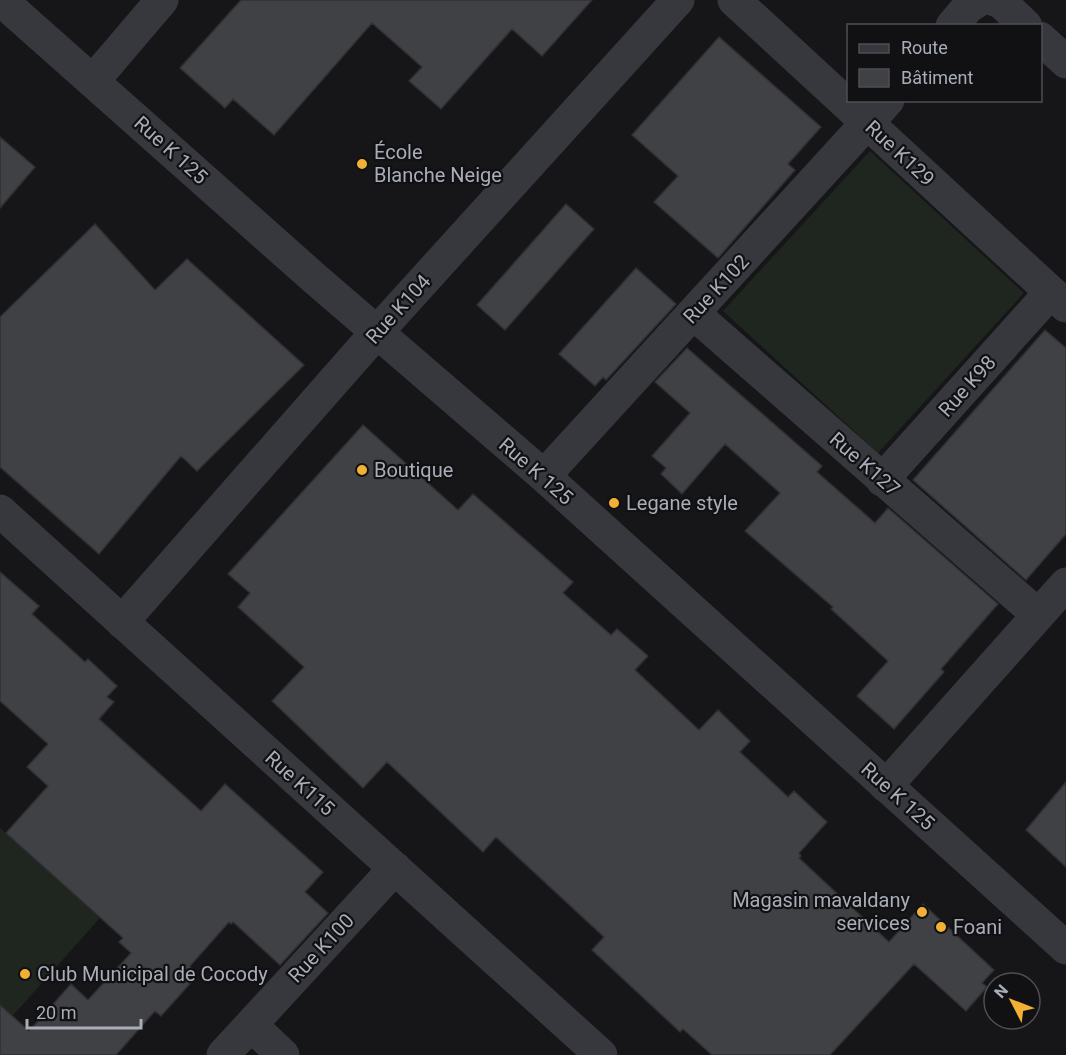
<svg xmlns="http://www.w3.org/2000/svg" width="1066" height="1055" font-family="Roboto,sans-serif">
	<rect width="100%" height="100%" fill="#161618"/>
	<path fill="#1e261f" d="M870 151 1024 293 878 453 723 311Z
		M0 828 100 918 0 1030Z"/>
	<path fill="#404145" stroke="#303034" stroke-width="1.5" d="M241 0H592L542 56 512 29 441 109 409 81 422 67 372 23 274 135 233 99 225 108 180 68Z
		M719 37 821 127 788 164 795 170 718 258 654 202 678 176 632 135Z
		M0 137 35 167 0 208Z
		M566 204 594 229 505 330 477 305Z
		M95 224 155 290 187 259 304 365 197 471 181 456 99 554 0 467V317Z
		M636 268 676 304 606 380 603 377 595 386 559 354Z
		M1045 330 1066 348V534L1026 580 913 480Z
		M687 348 822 466 817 472 875 523 888 508 998 604 941 669 944 672 894 729 857 696 888 661 831 609 833 607 745 531 780 493 725 444 682 494 661 474 666 468 652 456 690 413 655 382Z
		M363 425 458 510 473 494 573 582 563 593 611 635 617 629 648 656 635 670 699 730 718 710 750 741 740 752 788 797 794 791 827 822 799 853 801 856 799 858 889 942 923 904 994 970 982 983 987 987 966 1011 914 964 830 1055H712L683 1029 680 1032 592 950 604 937 496 837 483 852 387 762 363 788 272 701 304 667 238 607 250 593 228 574Z
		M0 572 39 606 32 614 85 662 88 659 117 686 107 697 114 702 99 719 201 811 225 784 323 872 305 892 328 913 280 965 233 922 231 924 229 922 190 966 191 968 189 970 196 977 161 1016 155 1011 116 1055H0V1005L29 1031 71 984 88 1000 131 953 119 942 123 938 6 833 48 786 27 767 48 744 0 701Z
		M1066 782V867L1026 830Z"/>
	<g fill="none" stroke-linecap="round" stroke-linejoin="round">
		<path stroke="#37383d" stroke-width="33" d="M1 0 313 277 544 476 1066 948
			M734 0 1066 306
			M995 0 1001 2 1026 26
			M952 26 968 7 979 0
			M1040 38 1066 62
			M93 81 162 0
			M693 313 1037 614
			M544 476 888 100
			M882 480 1051 292
			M0 511 601 1055
			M122 622 377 332 678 0
			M886 786 1066 584
			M251 1025 283 1055
			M223 1055 395 868"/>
	</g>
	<g fill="#f2b134" stroke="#111113" stroke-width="2">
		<circle cx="362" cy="164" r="6"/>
		<circle cx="362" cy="470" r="6"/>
		<circle cx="614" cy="503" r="6"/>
		<circle cx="922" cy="912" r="6"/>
		<circle cx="941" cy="927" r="6"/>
		<circle cx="25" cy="974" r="6"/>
	</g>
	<g text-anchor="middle" stroke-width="4.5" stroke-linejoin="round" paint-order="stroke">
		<g font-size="20" fill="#a8adb8" stroke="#111113">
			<text transform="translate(171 150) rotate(42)" y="7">Rue K 125</text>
			<text transform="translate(900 153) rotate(43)" y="7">Rue K129</text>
			<text transform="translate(716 289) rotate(-47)" y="7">Rue K102</text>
			<text transform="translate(398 309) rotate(-48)" y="7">Rue K104</text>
			<text transform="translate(967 386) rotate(-48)" y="7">Rue K98</text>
			<text transform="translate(865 464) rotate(41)" y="7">Rue K127</text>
			<text transform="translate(536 471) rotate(41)" y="7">Rue K 125</text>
			<text transform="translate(300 783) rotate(42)" y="7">Rue K115</text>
			<text transform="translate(898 796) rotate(42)" y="7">Rue K 125</text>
			<text transform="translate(321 948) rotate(-47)" y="7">Rue K100</text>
		</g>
		<g font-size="20" fill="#a8adb8" stroke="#111113" text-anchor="start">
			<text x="374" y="159">École<tspan x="374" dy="23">Blanche Neige</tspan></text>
			<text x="374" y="477">Boutique</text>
			<text x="626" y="510">Legane style</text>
			<text x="910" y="907" text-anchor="end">Magasin mavaldany<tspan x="910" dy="23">services</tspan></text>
			<text x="953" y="934">Foani</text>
			<text x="37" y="981">Club Municipal de Cocody</text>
		</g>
	</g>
	<rect x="847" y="24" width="195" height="78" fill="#111113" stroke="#4d4f55" stroke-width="1.5"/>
	<rect x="859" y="44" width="30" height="9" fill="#37383d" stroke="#4d4f55" stroke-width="1.5"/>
	<text x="901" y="54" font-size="18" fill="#a8adb8">Route</text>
	<rect x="859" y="69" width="30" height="18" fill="#404145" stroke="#4d4f55" stroke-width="1.5"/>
	<text x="901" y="84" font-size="18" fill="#a8adb8">Bâtiment</text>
	<g transform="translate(1012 1001) rotate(312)"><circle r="28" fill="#111113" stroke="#4d4f55" stroke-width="1.5"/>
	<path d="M0-4.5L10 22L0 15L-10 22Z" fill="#f2b134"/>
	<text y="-9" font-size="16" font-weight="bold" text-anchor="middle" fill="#a8adb8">N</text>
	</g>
	<path d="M27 1019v9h114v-9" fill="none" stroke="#a8adb8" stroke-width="3"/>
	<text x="36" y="1019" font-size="18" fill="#a8adb8" stroke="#111113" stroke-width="4.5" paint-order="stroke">20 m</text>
</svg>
